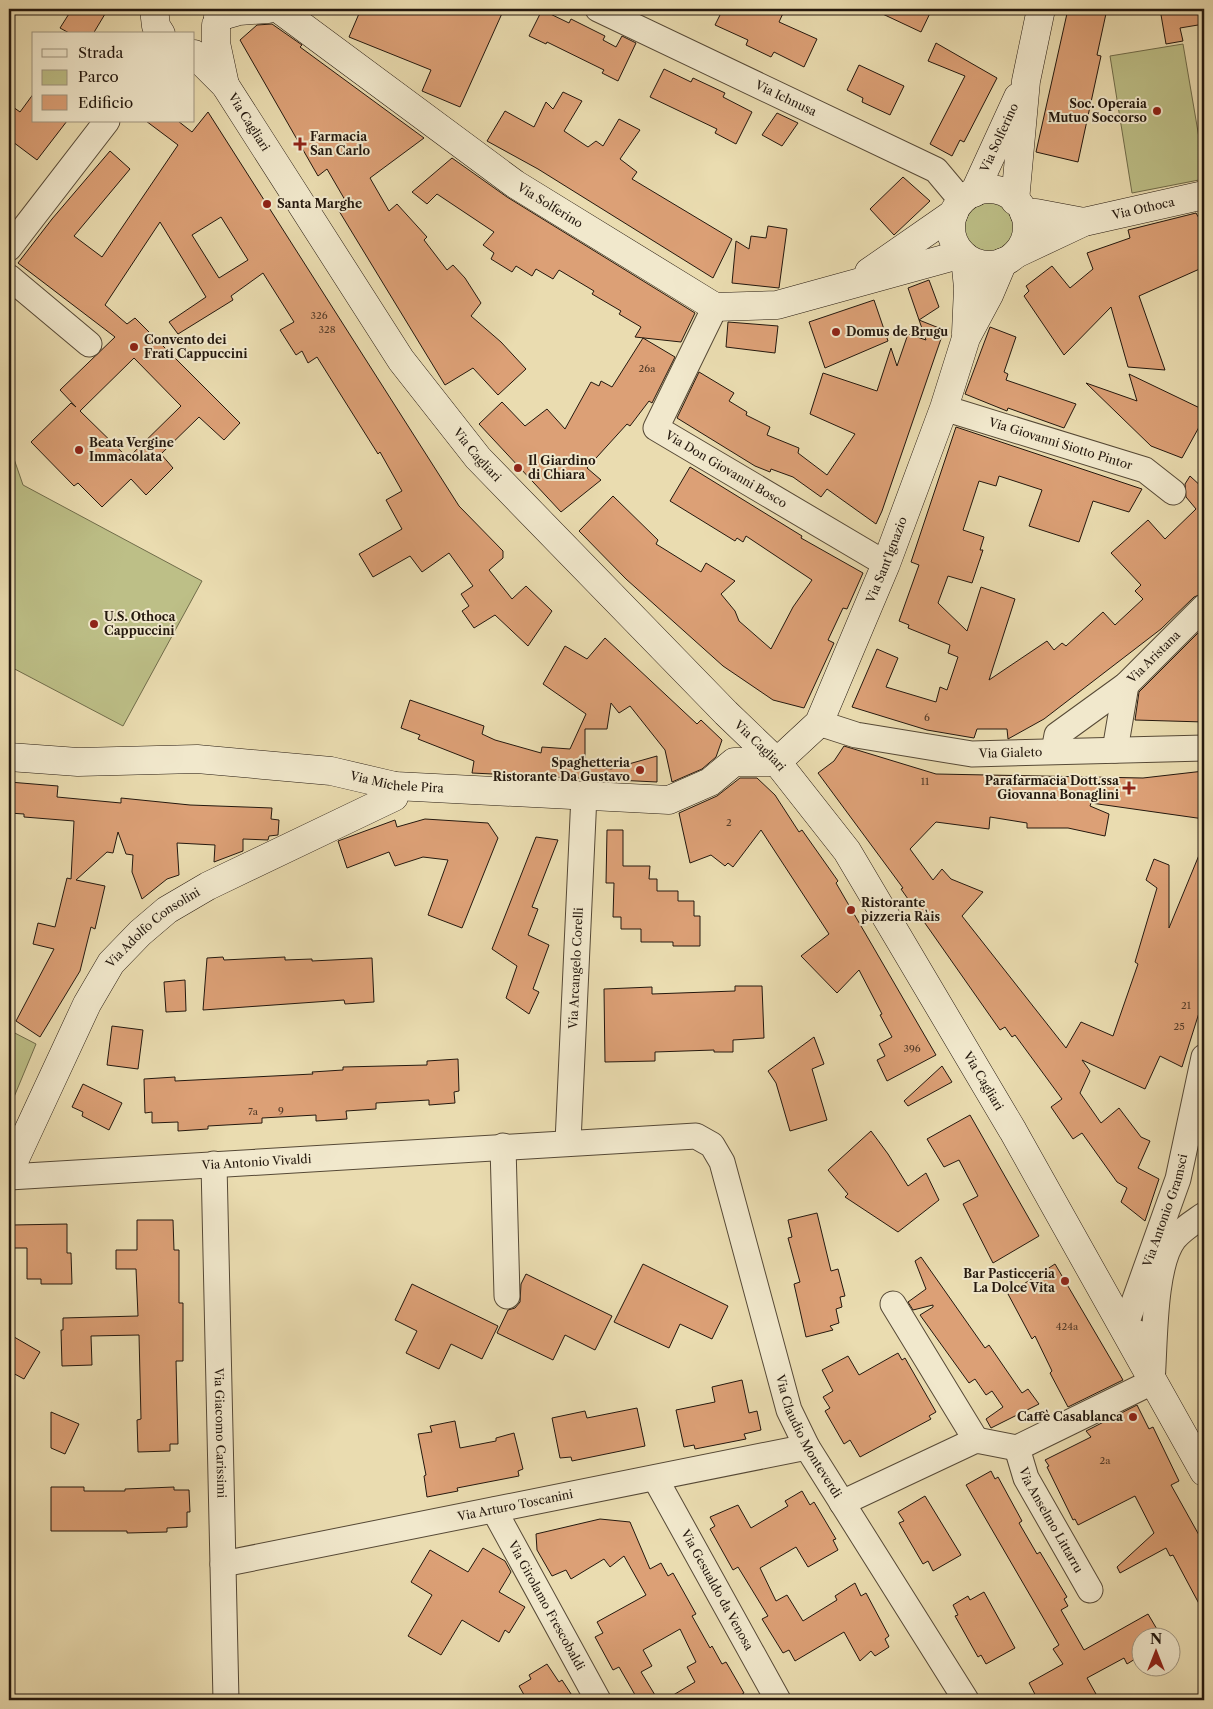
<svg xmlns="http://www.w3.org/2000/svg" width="1213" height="1709" font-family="'Libre Caslon Text',serif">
	<rect width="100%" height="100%" fill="#eadcb0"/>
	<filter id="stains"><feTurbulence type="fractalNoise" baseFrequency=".004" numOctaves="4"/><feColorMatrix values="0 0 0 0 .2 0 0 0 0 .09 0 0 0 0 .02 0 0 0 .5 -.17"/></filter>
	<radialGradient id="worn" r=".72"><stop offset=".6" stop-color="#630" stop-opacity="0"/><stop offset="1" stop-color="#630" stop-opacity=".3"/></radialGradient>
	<path fill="#bdbf87" stroke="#706c4a" d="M1183 44 1204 167V179L1132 193 1110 56Z
		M987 197 1004 201C1009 207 1017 216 1019 223 1022 236 1005 254 993 259 974 266 958 242 957 227L971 202Z
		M9 455 13 456 23 485 202 581 123 726 9 666Z
		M9 1030 36 1044 9 1109Z"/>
	<path fill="#dca076" stroke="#24180e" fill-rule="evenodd" d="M72 9H108L93 34H71L60 28Z
		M361 9H504L460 107 422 91 431 70 349 37Z
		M723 9H785L779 22 817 39 804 67 774 52 771 57 746 45 748 40 715 25Z
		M872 9H932L921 32Z
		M1068 9H1107L1097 55 1101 56 1078 162 1036 152Z
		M1160 9H1204V24L1180 28 1183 41 1166 44Z
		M542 10 569 23 571 19 605 36 603 40 616 47 622 36 636 43 618 81 602 73 604 70 547 42 546 44 529 36Z
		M272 24 302 45 300 47 424 138 370 178 389 211 397 204 427 237 424 240 447 270 453 265 465 278 481 303 471 316 501 342 526 369 498 395 473 368 445 385 336 206 345 200 327 169 318 176 240 40 257 25Z
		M936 43 997 78 964 142 960 140 952 156 930 144 965 76 928 61Z
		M859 65 904 86 890 115 862 102 863 98 847 90Z
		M664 69 691 82 693 78 725 93 723 97 752 112 736 144 715 133 717 129 650 97Z
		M563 92 582 101 564 131 588 147 596 141 603 146 619 119 640 130 620 159 637 172 632 179 732 239 713 278 538 169 487 141 505 111 534 127 546 102 553 109Z
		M34 93V121H67L37 160 9 139V104L20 112Z
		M208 112 459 506 503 551V558L489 570 512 599 526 586 552 611 528 646 495 615 474 628 462 611 469 606 461 594 473 586 449 553 422 572 410 556 373 577 359 554 402 529 386 500 402 491 380 452 378 454 317 357 308 363 302 351 296 355 280 330 294 322 263 273 231 296 233 300 178 334 169 322 206 297 160 222 105 305 127 324 135 318 240 423 224 440 199 417 161 454 173 468 146 495 131 479 102 507 78 483 74 486 31 442 71 403 76 407 60 390 115 337 18 263 52 219 110 151 130 169 74 236 102 257 178 145 146 121H178L192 132ZM221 217 248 260 219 278 192 235ZM134 358 181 406 128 458 80 411Z
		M777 113 798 123 782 146 762 135Z
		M452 158 507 197 695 313 681 342 635 337 641 327 619 314 621 311 592 294 594 291 559 270 553 279 536 269 532 276 516 266 512 272 491 259 494 253 483 245 494 232 437 194 427 204 412 192Z
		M903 177 930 201 894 235 870 209Z
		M1196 213 1200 220 1204 219V267L1139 296 1165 370 1128 367 1111 307 1064 355 1024 296 1029 291 1026 286 1052 266 1070 288 1093 269 1087 253 1130 238 1128 230Z
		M768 226 787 229 779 288 732 283 736 241 749 249 751 236 766 238Z
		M929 280 939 307 919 320 944 330 882 511 876 524 827 489 821 497 793 477 771 469 770 472 755 466 677 418 699 372 734 393 729 401 747 412 746 415 770 427 767 435 799 448 798 453 827 475 855 434 810 414 823 373 877 391 891 348 897 366 908 334 926 340 908 288Z
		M874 300 888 341 825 368 809 322Z
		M728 322 778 326 775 353 726 347Z
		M990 327 1016 337 1004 372 1008 374 1006 380 1076 404 1064 428 1008 408 1007 411 965 394Z
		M643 338 675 357 652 403 649 401 630 426 627 424 587 468 601 480 561 512 479 424 502 402 525 426 547 409 565 429 591 382 599 386 601 381 612 387Z
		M1129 374 1204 410V418L1182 458 1151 446 1086 383 1137 401Z
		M956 427 1142 489 1129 512 1093 501 1079 542 1029 526 1042 490 999 476 996 486 979 481 963 530 984 537 980 550H983L972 583 948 576 938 603 967 631 981 587 1015 599 989 680 1047 641 1054 650 1062 643 1066 646 1103 612 1115 625 1143 599 1135 591 1141 585 1111 553 1148 520 1165 539 1196 509 1186 497 1185 484 1190 476 1204 489V593L1194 597 1161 629 1044 719 1008 739 1007 729H977L974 738 927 730 852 707 877 649 898 658 886 687 936 702 940 687 947 690 958 657 948 653 950 645 908 628 909 625 899 621 919 565 911 562Z
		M690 467 802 536 801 538 863 573 847 609 843 608 828 640 834 643 804 708 773 700 723 666 626 579 579 531 613 496 658 540 656 544 701 572 706 563 735 581 721 594 735 611 739 621 771 649 793 607 812 580 746 536 743 542 737 538 735 541 670 501Z
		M1204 627V722L1135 720 1139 692Z
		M605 638 697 724 701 720 722 740 716 757 702 769 672 782 665 750 630 706 619 713 611 703 607 729H585V763L611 769 657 756V782L472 773 474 761 418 739 420 735 401 728 410 700 484 726 482 734 495 740 541 753 542 747 570 749 586 714 543 684 565 646 587 659Z
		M844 746 936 774 1143 778 1204 771V819L1091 803 1090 806 1109 814 1105 836 1068 828H1027V823L990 817 989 829 936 822 910 849 933 880 942 869 951 879 983 892 962 916 1066 1048 1081 1022 1113 1036 1138 964 1135 962 1157 888 1146 880 1154 859 1169 865V928L1204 843V997L1182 1067 1160 1056 1145 1089 1082 1060 1090 1071 1080 1093 1101 1123 1119 1108 1141 1137 1150 1141 1138 1168 1159 1179 1145 1221 1121 1202 1127 1188 1117 1182 1082 1133 1073 1139 1051 1107 1062 1099 1015 1035 1012 1037 1005 1027 1000 1030 901 889 903 888 818 773 834 761Z
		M740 778H757L775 795 799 832 802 830 838 881 836 883 936 1055 887 1081 877 1060 885 1056 879 1044 892 1037 880 1015 882 1014 859 970 837 993 801 956 829 934 761 830 733 867 728 863 725 866 711 855 690 863 679 813 717 796Z
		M9 782 58 786 57 797 121 803V798L190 805 272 808 271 819 279 820 278 835 269 836 268 840 243 839V851L214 862 215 845 177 843 179 875 167 879 142 899 132 872 133 855 126 854 118 832 113 853 107 852 76 880 105 886 95 929 91 927 80 971 40 1037 16 1021 54 949 33 944 38 923 55 927 67 878 71 879 74 821 24 817V814L9 813Z
		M425 819 488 823 498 838 462 928 428 915 448 860 423 857 395 866 389 852 347 868 338 841 395 820 397 827Z
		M607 830H623V866H650L649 879H657V891H678V901H694V916H700V946H673V942H641V929H621V917H613L614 883H606Z
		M536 837 558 840 532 907 538 909 528 935 549 945 533 989 539 992 529 1014 506 998 517 966 492 949Z
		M223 957 224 960 285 957V960L312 959V961L372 958 374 1002 345 1004 344 1000 203 1010 207 958Z
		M185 980 186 1011 166 1012 164 982Z
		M735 986H762L764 1038 733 1040V1052H714V1050L655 1052V1061L605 1062 604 989 652 987V994L735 991Z
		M112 1026 143 1030 138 1069 107 1065Z
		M814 1037 824 1064 812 1069 827 1120 790 1131 776 1083 768 1071Z
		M458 1059 459 1091 454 1092 455 1103 429 1105V1100L376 1103V1109L346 1111 347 1119 316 1121V1115L262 1118V1123L208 1126V1129L178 1131V1122L152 1123V1112L145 1113 144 1079 175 1077V1081L313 1074 312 1072 343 1070V1067L427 1065V1061Z
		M942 1066 952 1082 908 1106 904 1101Z
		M83 1084 122 1103 109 1130 82 1116 83 1112 72 1107Z
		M970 1115 1039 1236 993 1263 963 1204 978 1196 959 1160 944 1167 927 1139Z
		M871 1131 888 1154 908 1186 926 1173 939 1200 898 1232 845 1197 848 1194 828 1170Z
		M817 1213 831 1271 838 1269 845 1296 840 1297 842 1307 836 1309 839 1323 830 1326 833 1330 806 1337 794 1284 800 1282 788 1238 792 1237 788 1220Z
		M137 1220H173L174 1250H179V1303H183V1361H176L178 1444H170V1451L138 1452 137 1420 141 1419 139 1335 91 1336 92 1365 62 1366 61 1330H63V1318L138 1316 136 1269H116V1250H137Z
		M67 1224V1253H71L72 1284H41V1279H27V1248H14L13 1225Z
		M921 1257 985 1348 989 1345 1022 1393 1028 1389 1039 1404 991 1428 986 1419 1003 1407 992 1391 986 1395 975 1379 969 1383 920 1315 933 1307V1305L913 1310 908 1302 926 1289 915 1261Z
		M643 1264 728 1306 712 1339 680 1324 669 1348 614 1322Z
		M1055 1264 1123 1380 1068 1407 1050 1373 1052 1371 1035 1336 1032 1339 1008 1294Z
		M526 1274 612 1316 595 1350 565 1335 553 1360 497 1333 508 1310 515 1308 520 1302 521 1284Z
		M412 1284 498 1326 482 1359 451 1344 439 1369 406 1353 417 1331 395 1320Z
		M9 1334 40 1352 24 1379 9 1371Z
		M898 1353 902 1360 905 1358 936 1412 929 1416 931 1419 860 1457 850 1440 844 1444 825 1411 830 1408 823 1397 833 1391 822 1370 848 1356 859 1375Z
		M742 1380 749 1413 757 1411 761 1430 744 1434 746 1439 695 1449 694 1445 684 1447 676 1410 715 1402 712 1387Z
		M1137 1405 1149 1429 1153 1427 1179 1481 1171 1485 1204 1544V1613L1173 1555 1170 1556 1166 1548 1120 1573 1117 1567 1154 1533 1135 1496 1078 1525 1075 1519 1073 1520 1047 1467 1049 1466 1045 1460 1091 1437 1086 1431Z
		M637 1408 645 1446 572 1461 571 1457 560 1458 552 1418 585 1411 587 1418Z
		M51 1412 79 1424 65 1454 51 1448Z
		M455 1421 460 1448 496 1441V1438L514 1433 523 1469 518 1471 519 1476 457 1488 458 1491 427 1497 424 1476 426 1475 418 1434 432 1432 430 1426Z
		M991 1471 995 1479 998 1477 1022 1521 1019 1523 1037 1554 1040 1552 1067 1597 1064 1599 1068 1606 1061 1610 1084 1650 1148 1614 1161 1636H1140V1656L1127 1664 1124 1658 1087 1678 1096 1694 1086 1700H1038L1029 1683 1063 1664 1053 1649 1059 1645 966 1485Z
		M51 1487H84V1491H125V1489L174 1487V1490H189L190 1512H187V1527L167 1528V1532L127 1533V1531H51Z
		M802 1491 810 1505 814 1502 836 1539 833 1540 838 1550 808 1567 796 1547 760 1568 776 1601 787 1595 803 1621 837 1600 835 1596 855 1583 861 1596 866 1593 889 1636 885 1639 889 1647 875 1656 871 1651 860 1661 844 1632 795 1661 789 1650 783 1653 762 1619 768 1616 738 1567 733 1570 710 1529 715 1526 710 1517 738 1505 751 1528 788 1506 785 1501Z
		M925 1496 961 1555 933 1571 928 1561 923 1564 899 1523 904 1521 898 1512Z
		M600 1519 630 1522 650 1569 661 1563 668 1576 673 1573 696 1614 692 1616 710 1648 712 1646 722 1664 726 1662 744 1693 732 1700H665L695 1682 687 1667 696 1662 680 1629 643 1650 652 1666 641 1672 658 1700H638L619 1667 613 1670 595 1637 603 1633 597 1622 646 1595 624 1556 610 1567 604 1559 571 1579 566 1570 552 1576 537 1550 536 1534Z
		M483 1548 505 1561 511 1572 499 1592 525 1607 509 1633 505 1630 499 1642 462 1620 441 1655 408 1636 432 1595 411 1582 430 1550 468 1572Z
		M984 1592 1015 1648 986 1664 981 1655 978 1657 955 1616 958 1615 953 1605 968 1596 970 1600Z
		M547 1664 559 1682 562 1680 575 1700H527L519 1686 531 1679 529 1675Z"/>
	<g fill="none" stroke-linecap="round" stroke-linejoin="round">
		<g stroke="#564936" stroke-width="27">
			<g id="street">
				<path id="s1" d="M598 9 936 170 962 201"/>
				<path d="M9 248 107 121"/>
				<path d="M9 277 89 344"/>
				<path id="s2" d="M715 307 656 428 886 564"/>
				<path id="s3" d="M944 408 1145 470 1173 492"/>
				<path id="s4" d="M819 723 856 735 972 754 1204 748"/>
				<path d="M1115 750 1126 685"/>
				<path id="s5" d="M1054 751 1057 735 1126 685 1204 607"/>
				<path id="s6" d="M568 1142 584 795"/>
				<path d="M503 1146 507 1296"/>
				<path id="s7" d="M214 1164 226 1700"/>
				<path id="s8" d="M9 1177 696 1136 712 1145 722 1162 789 1410 807 1447 966 1700"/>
				<path d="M893 1304 976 1440"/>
				<path id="s9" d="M1138 1333 1124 1330 1178 1179 1204 1057"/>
				<path id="s10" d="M1017 1448 1026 1478 1090 1590"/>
				<path id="s11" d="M655 1478 778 1700"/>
				<path d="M842 1503 976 1440 1017 1448 1152 1382C1155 1346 1153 1267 1174 1239 1182 1229 1194 1222 1204 1215"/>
				<path id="s12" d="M494 1510 598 1700"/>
				<path id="s13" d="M223 1564 807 1447"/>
			</g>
		</g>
		<g stroke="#24180e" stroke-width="29">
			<g id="secondary">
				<path d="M154 9 156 26 161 34"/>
				<path id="s14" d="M279 9 515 184 715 307 777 305 962 254"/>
				<path d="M218 17 239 11 268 9"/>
				<path d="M216 25V43L225 85"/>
				<path id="s15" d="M194 54 225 85 401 360 478 458 726 713 777 762 847 851 1013 1131 1204 1472"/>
				<circle cx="989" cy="227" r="38"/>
				<path id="s16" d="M974 193 1018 97"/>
				<path d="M1015 201 1026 81 1041 9"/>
				<path d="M1024 213H1036L1084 222"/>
				<path id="s17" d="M1016 254 1084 222 1204 195"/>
				<path d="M965 257 968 288 966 333"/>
				<path d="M869 272 954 213"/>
				<path id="s18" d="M9 757 78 762 197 759 331 771 395 786 669 800 710 782 734 762H777L819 723 886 564 944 408 966 338 989 295 1003 262"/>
				<path id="s19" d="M9 1172 87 1004 111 963 140 933 167 910 208 886 394 797 395 786"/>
			</g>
		</g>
		<use href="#street" stroke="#f1e8cc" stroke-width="25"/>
		<use href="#secondary" stroke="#f1e8cc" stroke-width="28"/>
	</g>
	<g fill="#8f2418" stroke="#f1e8cc" stroke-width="2">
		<circle cx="1157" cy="111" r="5"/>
		<path d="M297.5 136.5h5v5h5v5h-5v5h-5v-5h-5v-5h5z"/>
		<circle cx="267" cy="204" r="5"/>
		<circle cx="836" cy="332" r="5"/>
		<circle cx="134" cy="347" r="5"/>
		<circle cx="79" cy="450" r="5"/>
		<circle cx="518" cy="468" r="5"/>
		<circle cx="94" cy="624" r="5"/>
		<circle cx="640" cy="770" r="5"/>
		<path d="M1126.5 780.5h5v5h5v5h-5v5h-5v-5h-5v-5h5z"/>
		<circle cx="851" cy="910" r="5"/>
		<circle cx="1065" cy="1281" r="5"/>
		<circle cx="1133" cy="1417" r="5"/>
	</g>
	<g text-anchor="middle" stroke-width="4" stroke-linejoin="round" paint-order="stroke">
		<g font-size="10" fill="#523a28">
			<text x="319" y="319">326</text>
			<text x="327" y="333">328</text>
			<text x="647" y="372">26a</text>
			<text x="927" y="721">6</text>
			<text x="925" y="785">11</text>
			<text x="729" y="826">2</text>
			<text x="1186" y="1009">21</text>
			<text x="1179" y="1030">25</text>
			<text x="912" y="1052">396</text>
			<text x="281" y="1114">9</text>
			<text x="253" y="1115">7a</text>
			<text x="1067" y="1330">424a</text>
			<text x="1105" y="1464">2a</text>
		</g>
		<g font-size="12" fill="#24180e" stroke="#f1e8cc">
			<text dy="4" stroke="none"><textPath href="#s1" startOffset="208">Via Ichnusa</textPath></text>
			<text dy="4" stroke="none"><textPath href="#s15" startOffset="88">Via Cagliari</textPath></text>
			<text dy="4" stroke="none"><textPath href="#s16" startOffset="61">Via Solferino</textPath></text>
			<text dy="4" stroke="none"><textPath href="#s14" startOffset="335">Via Solferino</textPath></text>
			<text dy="4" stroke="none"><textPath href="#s17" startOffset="136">Via Othoca</textPath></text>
			<text dy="4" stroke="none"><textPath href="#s3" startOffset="122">Via Giovanni Siotto Pintor</textPath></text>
			<text dy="4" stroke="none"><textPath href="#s15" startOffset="492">Via Cagliari</textPath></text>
			<text dy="4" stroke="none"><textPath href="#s2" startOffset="216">Via Don Giovanni Bosco</textPath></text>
			<text dy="4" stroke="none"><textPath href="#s18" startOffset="1016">Via Sant'Ignazio</textPath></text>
			<text dy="4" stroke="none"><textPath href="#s5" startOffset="141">Via Aristana</textPath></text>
			<text dy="4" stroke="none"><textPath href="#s15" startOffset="898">Via Cagliari</textPath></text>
			<text dy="4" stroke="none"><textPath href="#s4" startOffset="195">Via Gialeto</textPath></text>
			<text dy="4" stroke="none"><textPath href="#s18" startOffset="390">Via Michele Pira</textPath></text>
			<text dy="4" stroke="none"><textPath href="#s19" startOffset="288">Via Adolfo Consolini</textPath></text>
			<text dy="4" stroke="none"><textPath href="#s6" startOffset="174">Via Arcangelo Corelli</textPath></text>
			<text dy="4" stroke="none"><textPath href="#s15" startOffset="1302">Via Cagliari</textPath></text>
			<text dy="4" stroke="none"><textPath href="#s8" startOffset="248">Via Antonio Vivaldi</textPath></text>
			<text dy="4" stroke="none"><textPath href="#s9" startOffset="141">Via Antonio Gramsci</textPath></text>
			<text dy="4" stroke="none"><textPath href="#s7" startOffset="269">Via Giacomo Carissimi</textPath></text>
			<text dy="4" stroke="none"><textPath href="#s8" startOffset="1015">Via Claudio Monteverdi</textPath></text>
			<text dy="4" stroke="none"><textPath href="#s13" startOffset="298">Via Arturo Toscanini</textPath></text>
			<text dy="4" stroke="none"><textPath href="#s10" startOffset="80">Via Anselmo Littarru</textPath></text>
			<text dy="4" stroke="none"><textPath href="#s11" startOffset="128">Via Gesualdo da Venosa</textPath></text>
			<text dy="4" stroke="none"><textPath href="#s12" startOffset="109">Via Girolamo Frescobaldi</textPath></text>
		</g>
		<g font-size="12" font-weight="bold" fill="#24180e" stroke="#f1e8cc" text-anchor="start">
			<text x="1147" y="108" text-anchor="end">Soc. Operaia<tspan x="1147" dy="14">Mutuo Soccorso</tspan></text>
			<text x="310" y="141">Farmacia<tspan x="310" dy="14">San Carlo</tspan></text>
			<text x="277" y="208">Santa Marghe</text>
			<text x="846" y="336">Domus de Brugu</text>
			<text x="144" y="344">Convento dei<tspan x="144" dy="14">Frati Cappuccini</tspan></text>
			<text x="89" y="447">Beata Vergine<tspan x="89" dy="14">Immacolata</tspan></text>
			<text x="528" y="465">Il Giardino<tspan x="528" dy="14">di Chiara</tspan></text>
			<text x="104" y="621">U.S. Othoca<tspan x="104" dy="14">Cappuccini</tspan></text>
			<text x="630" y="767" text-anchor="end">Spaghetteria<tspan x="630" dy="14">Ristorante Da Gustavo</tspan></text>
			<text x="1119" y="785" text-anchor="end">Parafarmacia Dott.ssa<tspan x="1119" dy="14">Giovanna Bonaglini</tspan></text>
			<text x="861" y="907">Ristorante<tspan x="861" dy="14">pizzeria Ràis</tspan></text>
			<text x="1055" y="1278" text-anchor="end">Bar Pasticceria<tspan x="1055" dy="14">La Dolce Vita</tspan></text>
			<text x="1123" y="1421" text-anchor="end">Caffè Casablanca</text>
		</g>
	</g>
	<rect width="1213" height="1709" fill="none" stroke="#eadcb0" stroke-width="30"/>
	<rect x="10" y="10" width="1193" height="1689" fill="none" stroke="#24180e" stroke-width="2.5"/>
	<rect x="15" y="15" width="1183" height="1679" fill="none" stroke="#24180e"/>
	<rect x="32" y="32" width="162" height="90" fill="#f1e8cc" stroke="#9f9580"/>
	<rect x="42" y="49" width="25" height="8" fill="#f1e8cc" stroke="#9f9580"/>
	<text x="78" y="58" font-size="15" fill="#24180e">Strada</text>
	<rect x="42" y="70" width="25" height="15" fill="#bdbf87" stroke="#9f9580"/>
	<text x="78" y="82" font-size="15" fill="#24180e">Parco</text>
	<rect x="42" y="95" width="25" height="15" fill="#dca076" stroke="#9f9580"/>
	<text x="78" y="108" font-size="15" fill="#24180e">Edificio</text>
	<g transform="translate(1156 1652)"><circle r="24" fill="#f1e8cc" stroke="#9f9580"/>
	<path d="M0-4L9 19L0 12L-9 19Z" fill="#8f2418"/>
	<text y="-8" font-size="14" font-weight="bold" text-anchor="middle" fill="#24180e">N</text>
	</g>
	<rect width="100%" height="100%" filter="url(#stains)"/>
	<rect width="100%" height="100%" fill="url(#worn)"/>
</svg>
